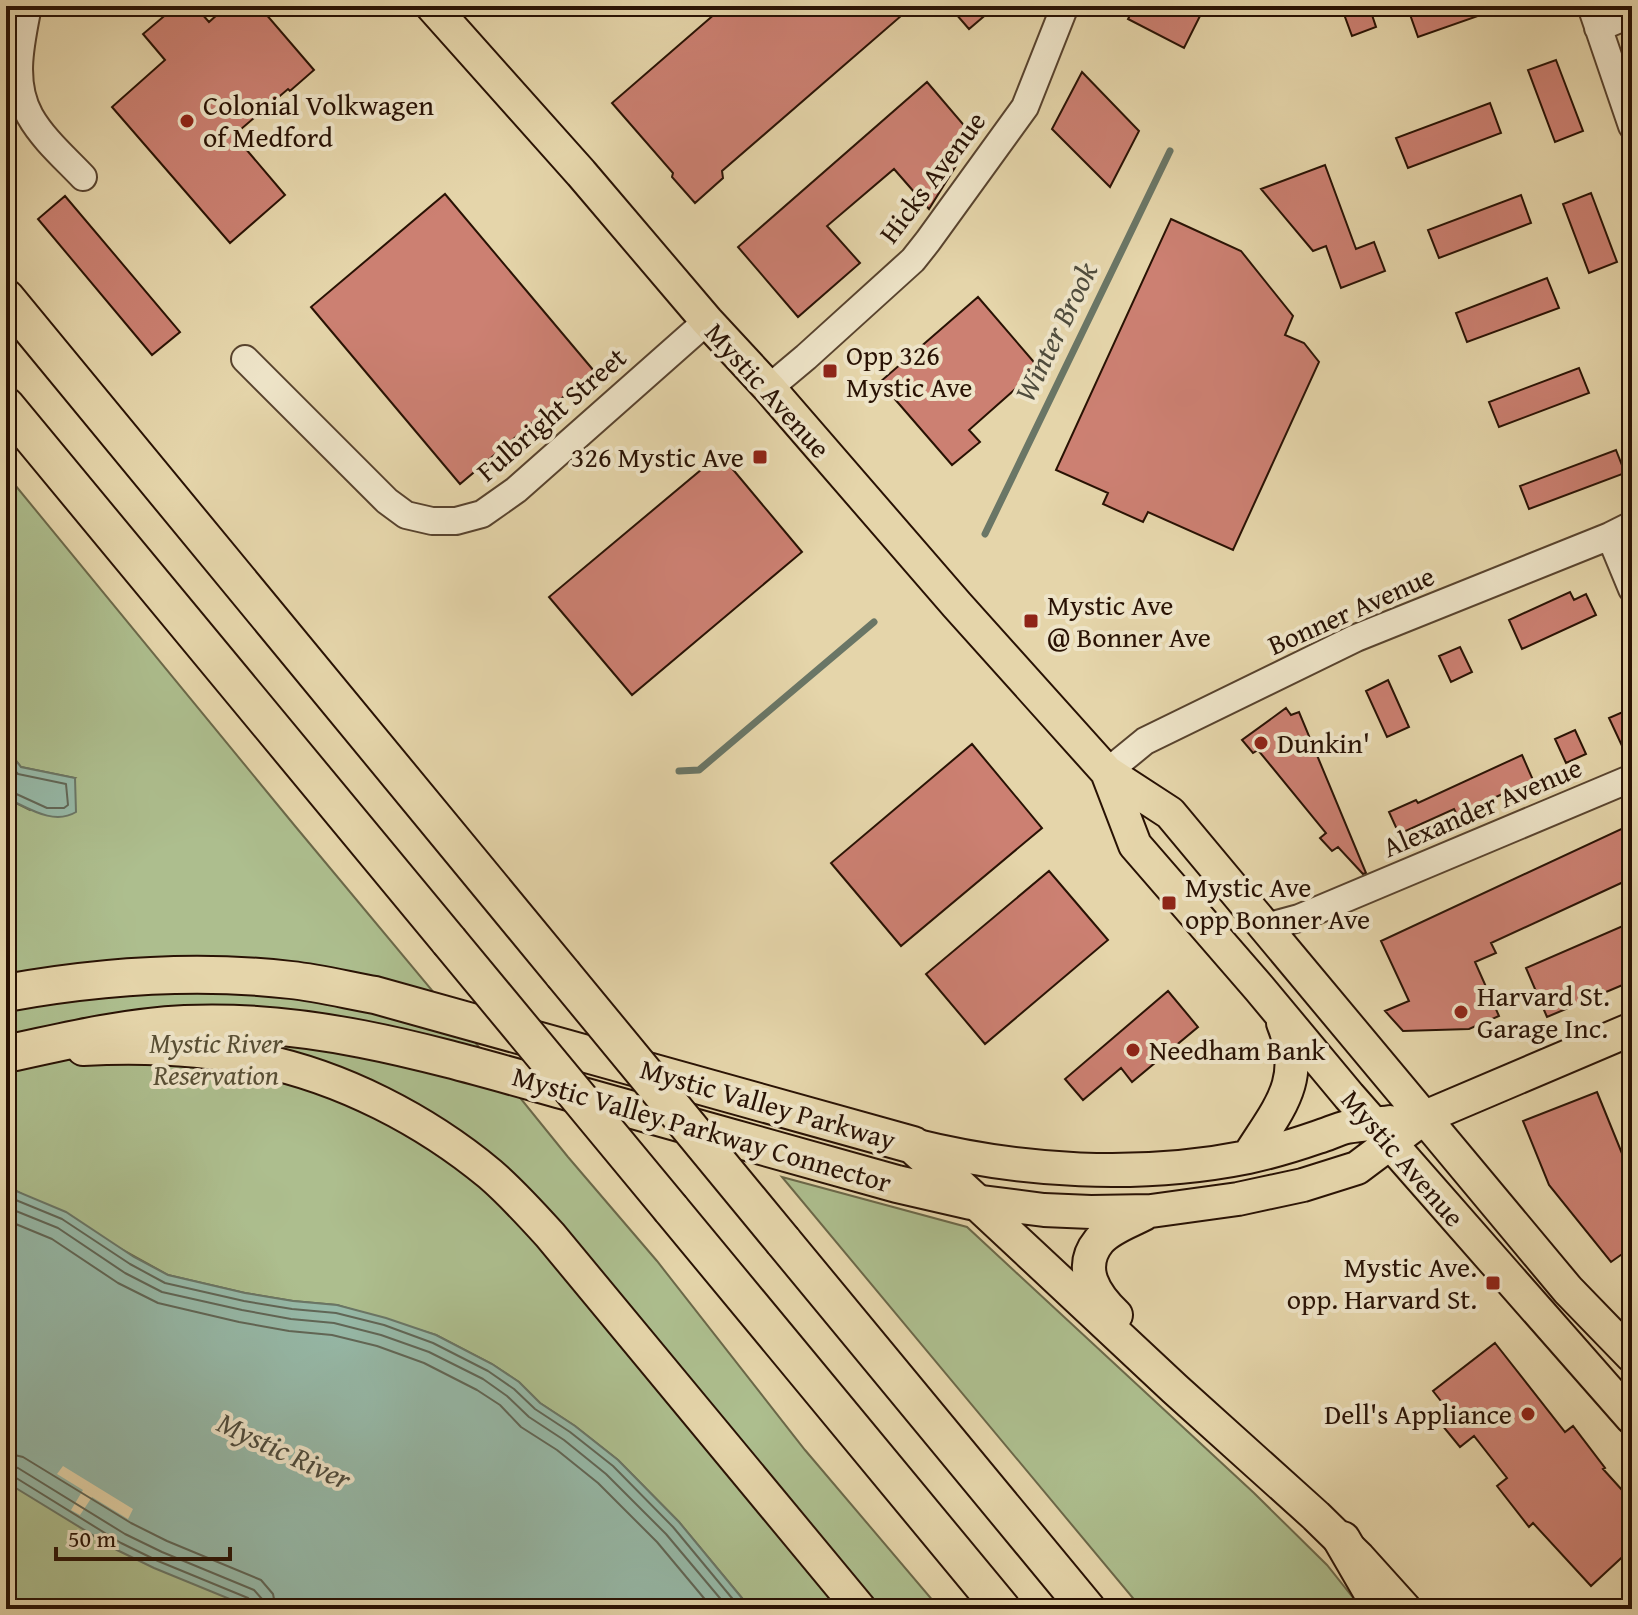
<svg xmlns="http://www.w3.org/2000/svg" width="1638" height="1615" font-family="'Gentium Book Plus',serif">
	<rect width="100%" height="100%" fill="#e5d5aa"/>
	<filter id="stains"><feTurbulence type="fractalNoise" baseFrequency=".0025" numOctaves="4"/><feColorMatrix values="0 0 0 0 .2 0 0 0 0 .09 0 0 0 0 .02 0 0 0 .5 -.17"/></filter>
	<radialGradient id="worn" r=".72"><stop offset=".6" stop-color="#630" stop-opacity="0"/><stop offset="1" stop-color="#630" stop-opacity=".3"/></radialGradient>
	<path fill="#adbe8e" stroke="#6b6849" stroke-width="2" d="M6 474 295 826 470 1036 568 1157 657 1261 805 1450 940 1609H751L679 1522 618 1460 575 1426 540 1403 519 1382 492 1364 436 1335 337 1305 293 1301 245 1293 168 1275 6 1185V798L30 810 75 778 21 767 6 748Z
		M782 1177 967 1227 1254 1493 1327 1565 1362 1609H1142Z
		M6 1482C86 1528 169 1572 254 1609H6Z"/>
	<path fill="#96b9a8" stroke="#6a7666" stroke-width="2" d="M6 748 21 767 75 778 76 812C53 826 27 807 6 798Z
		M6 1185 11 1189 66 1212 134 1257 168 1275 245 1293 293 1301 337 1305 386 1318 436 1335 492 1364 519 1382 540 1403 575 1426 618 1460 679 1522 751 1609H254L154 1568 117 1550 6 1482Z"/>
	<path fill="#e5d5aa" d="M63 1466 133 1509 128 1519 92 1497 80 1515 71 1510 83 1490 57 1474Z"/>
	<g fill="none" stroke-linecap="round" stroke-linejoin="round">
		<path stroke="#606656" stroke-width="2" d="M6 761 18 774 66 784 68 805 64 808H47L12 792 6 791
			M6 1196 62 1219 130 1264 165 1283 244 1301 292 1309 336 1313 384 1325 433 1343 488 1371 514 1389 535 1409 570 1432 613 1466 673 1527 741 1609
			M6 1207 58 1228 125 1273 162 1292 242 1310 291 1319 334 1323 381 1335 429 1352 483 1379 507 1396 529 1417 564 1440 606 1474 666 1534 729 1609
			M6 1220 52 1239 118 1283 158 1303 239 1322 289 1331 332 1335 377 1346 424 1363 477 1390 500 1405 521 1427 557 1450 598 1483 657 1542 713 1609
			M6 1453 23 1457 131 1523 167 1541 261 1580 273 1594 276 1609
			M6 1465 18 1468 125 1534 162 1552 254 1590 262 1599 264 1609
			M6 1475 13 1476 121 1543 158 1561 248 1598 253 1603 254 1609"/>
		<path stroke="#6a7666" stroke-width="7" d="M985 534 1170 151
			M679 771 699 770 874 622"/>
	</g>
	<path fill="#cc8072" stroke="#291204" stroke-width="2" d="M176 6H195L209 22 227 6H259L314 70 290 91 288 89 234 135 285 195 230 243 112 107 165 60 143 34Z
		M724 6H892L901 16 722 171 723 178 695 203 672 177 673 173 612 103Z
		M949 6H996L969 29Z
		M1135 6H1205L1184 48 1128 19Z
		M1341 6H1369L1376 27 1352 36Z
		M1407 6H1497L1498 9 1418 37Z
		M1556 60 1583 131 1555 142 1528 70Z
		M1082 72 1139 131 1110 187 1052 129Z
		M927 82 974 137 929 209 894 169 827 226 860 263 798 317 738 247Z
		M1490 103 1501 133 1408 168 1396 138Z
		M1325 165 1356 249 1374 242 1385 271 1341 288 1326 246 1313 251 1261 189Z
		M1591 193 1617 262 1589 273 1563 204Z
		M445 194 594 371 460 484 311 307Z
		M1521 195 1531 223 1439 258 1428 230Z
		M65 196 180 332 152 355 38 219Z
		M1171 219 1241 251 1293 316 1285 335 1304 343 1319 362 1233 550 1148 512 1143 522 1103 504 1108 493 1056 470Z
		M1547 278 1559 308 1467 342 1456 313Z
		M978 297 1039 368 969 430 980 442 952 465 880 382Z
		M1579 368 1589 393 1499 427 1489 402Z
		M1616 450 1625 473 1529 509 1520 486Z
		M720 454 802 552 632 695 549 597Z
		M1570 592 1574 600 1586 594 1596 615 1522 649 1509 620Z
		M1460 647 1472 672 1451 682 1439 656Z
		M1388 680 1409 727 1387 737 1366 691Z
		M1286 708 1291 715 1299 712 1366 873 1363 874 1338 847 1332 851 1320 838 1326 833 1258 750 1253 753 1242 740Z
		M1632 708V762L1630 763 1609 718Z
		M1575 730 1586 754 1566 763 1555 739Z
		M972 744 1042 828 901 946 831 863Z
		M1522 755 1533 780 1457 815 1454 809 1399 834 1389 812 1416 800 1418 803Z
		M1632 824V878L1491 943 1496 953 1475 962 1499 1016 1469 1029 1403 1031 1385 1011 1409 1001 1381 941Z
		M1049 871 1108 940 985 1044 926 974Z
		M1632 922V981L1547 1017 1526 968Z
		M1168 991 1198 1027 1132 1082 1121 1068 1083 1100 1065 1079Z
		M1597 1092 1632 1178V1247L1611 1262 1549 1185 1523 1121Z
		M1495 1343 1565 1432 1573 1426 1605 1468 1603 1469 1632 1501V1548L1591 1586 1533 1523 1529 1527 1497 1486 1507 1478 1474 1436 1460 1447 1437 1419 1448 1410 1433 1391Z"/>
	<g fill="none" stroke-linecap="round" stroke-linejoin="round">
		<g stroke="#58432e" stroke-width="30">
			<path id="minor" d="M28 6C21 42 11 82 30 116 43 139 65 158 83 177
				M1591 6 1632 126
				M1598 28 1632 14
				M245 359 387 501 406 515 432 521H456L482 514 516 490 707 321
				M769 388 806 357 913 260 928 241 1025 107 1065 6
				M1610 536 1632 589
				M1107 772 1145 741 1356 638 1610 536 1632 525
				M1266 927 1299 918 1632 778"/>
		</g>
		<g stroke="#291204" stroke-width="36">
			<path id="major" d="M432 6 581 173 707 321 769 388 957 605 1107 772 1170 813 1568 1290 1632 1356
				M1107 772 1135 845 1259 988 1349 1096 1632 1418
				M83 1049C141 1046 200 1048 258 1060 342 1077 425 1120 490 1174 512 1193 531 1214 550 1235L860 1609
				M913 1145C1021 1172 1138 1179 1248 1157 1272 1152 1295 1145 1318 1137 1328 1134 1338 1129 1347 1127 1361 1124 1376 1124 1390 1122
				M1248 1157C1277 1110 1307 1081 1283 1023
				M974 1201 1044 1210 1091 1212 1151 1211 1238 1199 1303 1185 1357 1168 1425 1117 1632 1029
				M974 1201 1175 1389 1316 1516 1359 1558 1405 1609
				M1116 1315C1095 1295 1077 1268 1099 1241 1110 1228 1129 1222 1144 1214"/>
		</g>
		<g stroke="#291204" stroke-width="40">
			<path id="highway" d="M6 298 563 974
				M6 406 449 941
				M6 993C100 976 195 969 291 980 319 983 347 990 375 995L913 1145 974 1201
				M6 1054C65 1041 124 1027 185 1024 317 1018 439 1056 565 1091 676 1122 786 1153 897 1184L971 1201
				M671 1209 1002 1609
				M783 1241 1087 1609
				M1342 1540 1382 1609"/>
		</g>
		<use href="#minor" stroke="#eee4c8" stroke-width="26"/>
		<use href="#major" stroke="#e5d5aa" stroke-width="32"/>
		<use href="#highway" stroke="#e5d5aa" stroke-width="36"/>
		<g stroke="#291204" stroke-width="40" stroke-linecap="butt">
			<path id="highway-bridge" d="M449 941 671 1209
				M563 974 783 1241"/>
		</g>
		<use href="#highway-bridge" stroke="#e5d5aa" stroke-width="36"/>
	</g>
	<g fill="#8f2418" stroke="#eee4c8" stroke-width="3">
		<circle cx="187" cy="121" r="8"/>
		<rect x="822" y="363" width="16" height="16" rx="4"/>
		<rect x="752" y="449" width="16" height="16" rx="4"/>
		<rect x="1023" y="613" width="16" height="16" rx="4"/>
		<circle cx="1261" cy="743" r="8"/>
		<rect x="1161" y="895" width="16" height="16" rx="4"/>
		<circle cx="1461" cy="1012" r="8"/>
		<circle cx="1133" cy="1050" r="8"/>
		<rect x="1485" y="1275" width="16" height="16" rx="4"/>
		<circle cx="1528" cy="1414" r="8"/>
	</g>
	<g text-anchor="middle" stroke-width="8" stroke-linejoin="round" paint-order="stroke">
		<g font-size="28" fill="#291204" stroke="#eee4c8" text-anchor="start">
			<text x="203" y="115">Colonial Volkwagen<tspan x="203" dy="32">of Medford</tspan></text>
			<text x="846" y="365">Opp 326<tspan x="846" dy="32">Mystic Ave</tspan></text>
			<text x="744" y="467" text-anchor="end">326 Mystic Ave</text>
			<text x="1047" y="615">Mystic Ave<tspan x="1047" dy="32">@ Bonner Ave</tspan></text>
			<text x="1277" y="753">Dunkin'</text>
			<text x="1185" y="897">Mystic Ave<tspan x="1185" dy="32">opp Bonner Ave</tspan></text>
			<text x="1477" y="1006">Harvard St.<tspan x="1477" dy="32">Garage Inc.</tspan></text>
			<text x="1149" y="1060">Needham Bank</text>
			<text x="1477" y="1277" text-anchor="end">Mystic Ave.<tspan x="1477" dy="32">opp. Harvard St.</tspan></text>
			<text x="1512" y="1424" text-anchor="end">Dell's Appliance</text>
		</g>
		<g font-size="28" fill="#291204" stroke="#eee4c8">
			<text transform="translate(932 177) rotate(-53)" y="10">Hicks Avenue</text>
			<text transform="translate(768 390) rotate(48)" y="10">Mystic Avenue</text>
			<text transform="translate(551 414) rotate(-41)" y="10">Fulbright Street</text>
			<text transform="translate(1351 610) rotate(-24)" y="10">Bonner Avenue</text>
			<text transform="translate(1482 807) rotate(-23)" y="10">Alexander Avenue</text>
			<text transform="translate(768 1104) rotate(16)" y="10">Mystic Valley Parkway</text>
			<text transform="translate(702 1129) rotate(16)" y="10">Mystic Valley Parkway Connector</text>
			<text transform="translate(1403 1158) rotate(49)" y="10">Mystic Avenue</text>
		</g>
		<g font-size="28" font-style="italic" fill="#574e34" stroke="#eee4c8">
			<text x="216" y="1053">Mystic River<tspan x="216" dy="32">Reservation</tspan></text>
		</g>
		<g font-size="30" font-style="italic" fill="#4f4c3d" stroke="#eee4c8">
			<text transform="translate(1056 332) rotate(-64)" y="10">Winter Brook</text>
			<text transform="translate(284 1451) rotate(25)" y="10">Mystic River</text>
		</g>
	</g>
	<rect width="1638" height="1615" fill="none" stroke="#e5d5aa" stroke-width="32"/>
	<rect x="8" y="8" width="1622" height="1599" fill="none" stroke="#291204" stroke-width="4"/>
	<rect x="16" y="16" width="1606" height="1583" fill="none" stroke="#291204" stroke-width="2"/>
	<path d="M56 1547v12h174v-12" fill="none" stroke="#291204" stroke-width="4"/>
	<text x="68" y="1547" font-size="24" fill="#291204" stroke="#eee4c8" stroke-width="6" paint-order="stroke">50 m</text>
	<rect width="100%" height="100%" filter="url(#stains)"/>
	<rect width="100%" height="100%" fill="url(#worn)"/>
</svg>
